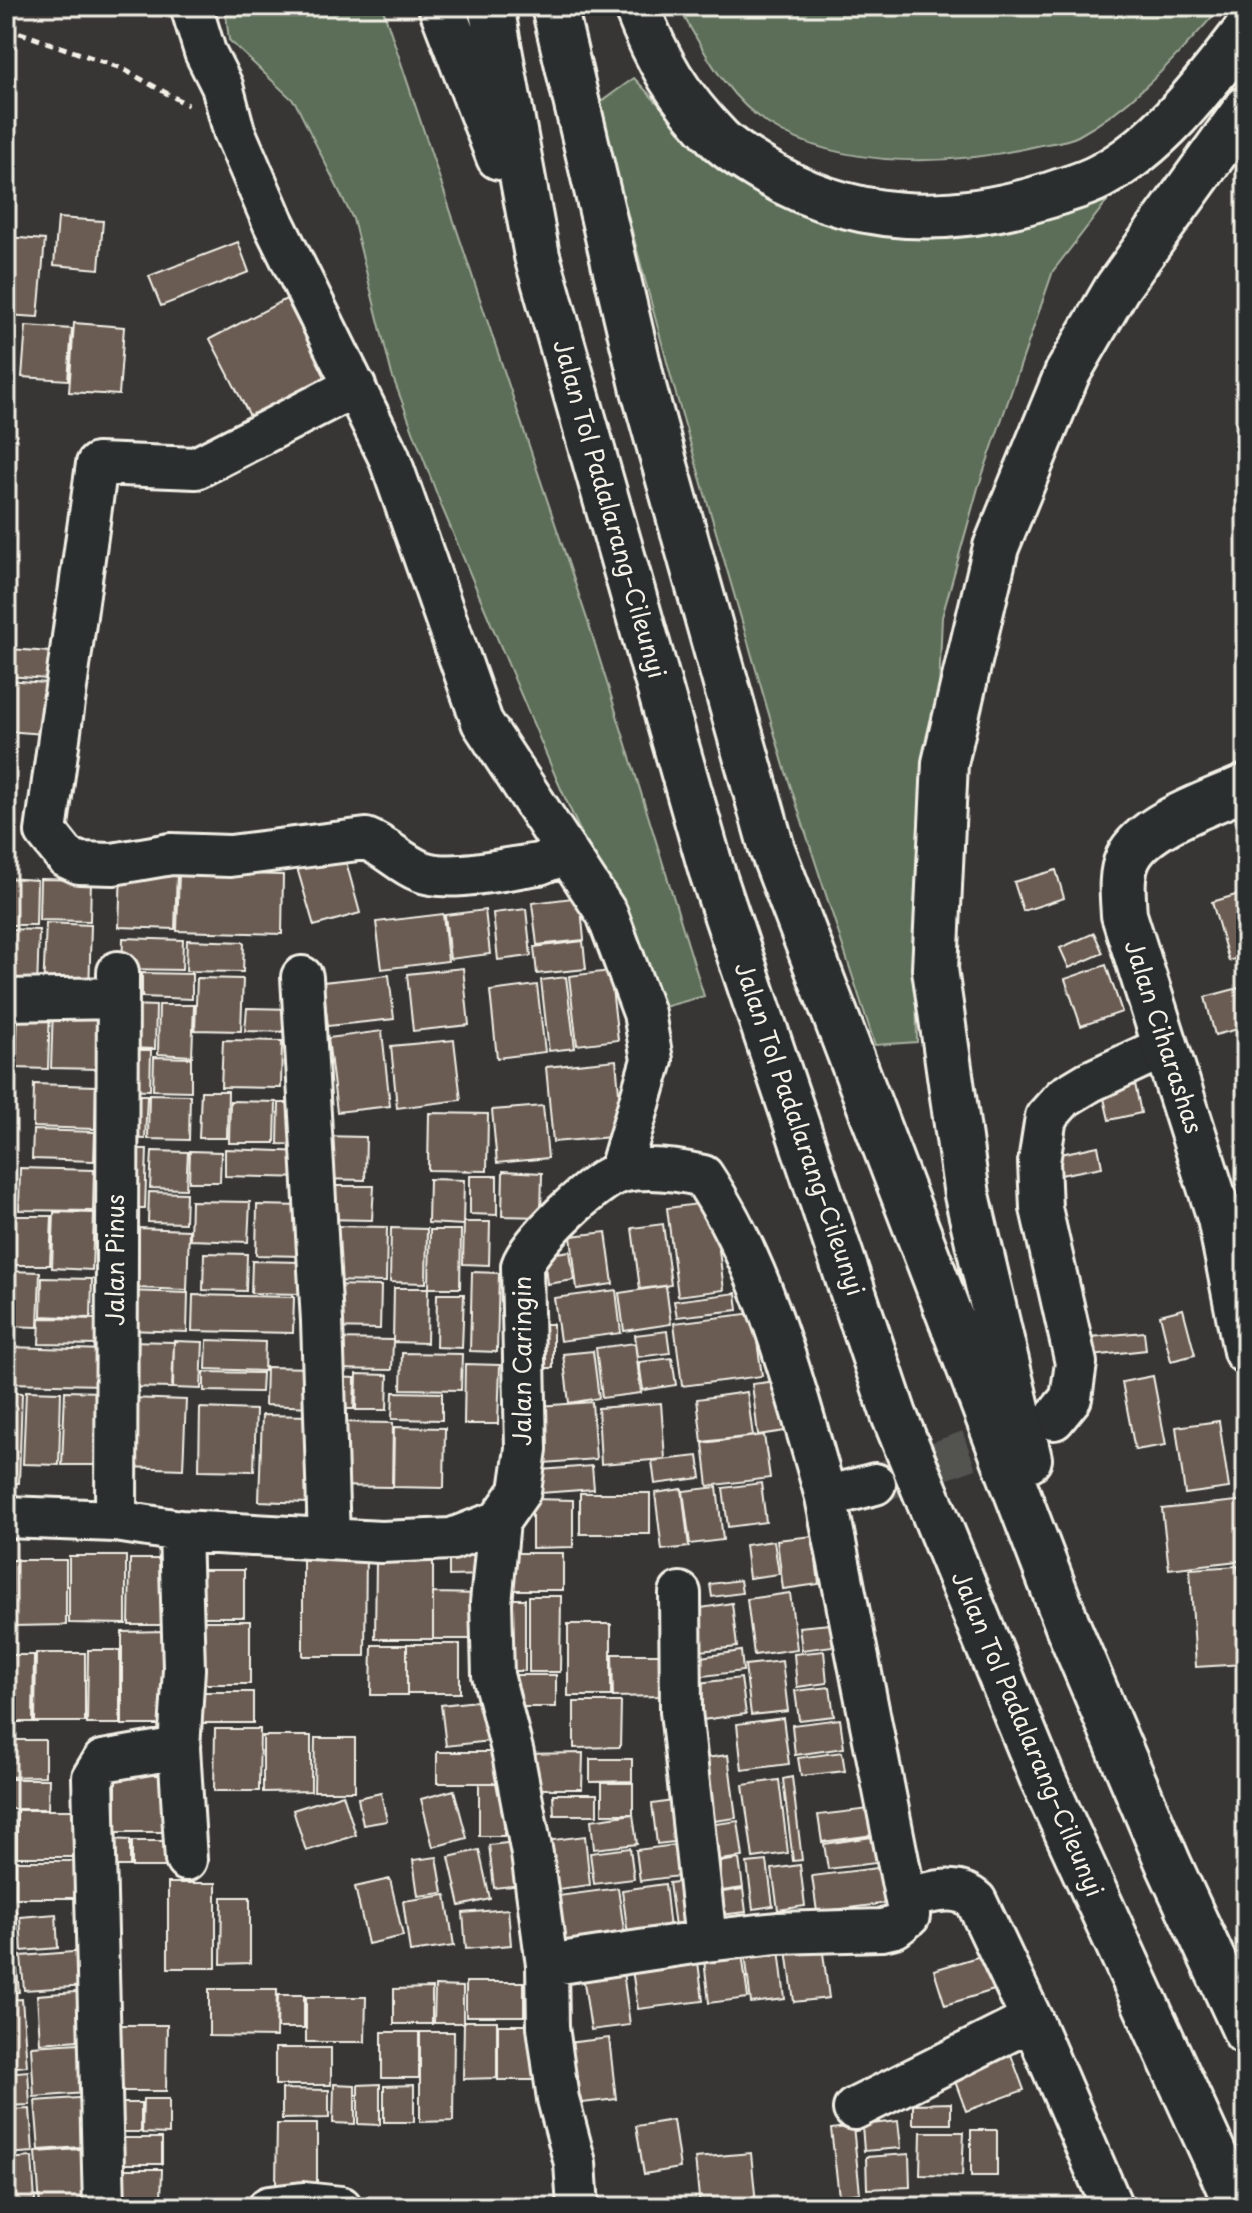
<svg xmlns="http://www.w3.org/2000/svg" width="1252" height="2213" font-family="'Playpen Sans',sans-serif">
	<rect width="100%" height="100%" fill="#373635"/>
	<filter id="ink" filterUnits="userSpaceOnUse"><feTurbulence type="fractalNoise" baseFrequency=".0125" numOctaves="2"/><feDisplacementMap in="SourceGraphic" scale="16" xChannelSelector="R" yChannelSelector="G"/><feConvolveMatrix kernelMatrix="1 2 1 2 8 2 1 2 1" color-interpolation-filters="sRGB"/></filter>
	<g filter="url(#ink)">
		<path fill="#5b6e58" stroke="#a8b0a0" stroke-width="2" d="M225 6H382L589 625 704 996 660 1008 557 780 441 505 392 375 353 219 295 102 229 40Z
			M678 6H1222C1178 54 1136 105 1078 136 1067 142 1050 143 1037 146 956 165 844 171 770 125 726 98 703 49 678 6Z
			M634 78 694 142 761 192 826 224 932 240 1057 217 1107 201 1053 271 978 488 942 617 938 713 915 886 917 1042 875 1045 784 766 671 377 598 104Z"/>
		<path fill="#6b5b53" stroke="#f4f1e8" stroke-width="2" d="M58 218 103 221 99 269 54 265Z
			M6 237 45 240 38 317 6 315Z
			M238 242 249 272 161 306 149 276Z
			M286 299 330 384 254 424 210 339Z
			M74 323 124 327 119 395 69 392Z
			M26 326 72 329 68 380 22 377Z
			M10 649 50 652 48 679 7 676Z
			M6 680 47 683 44 734 6 731Z
			M342 847 360 913 314 926 295 861Z
			M121 869 177 871 175 929 119 927Z
			M1056 870 1064 898 1023 911 1014 882Z
			M179 872 283 875 282 934 177 931Z
			M6 878 37 880 36 925H6Z
			M40 879 91 880 90 921 39 920Z
			M1239 894 1246 917V955L1229 961 1212 902Z
			M580 897 584 940 537 945 532 903Z
			M526 909 531 956 498 960 493 913Z
			M485 910 490 954 450 959 445 915Z
			M443 914 448 961 382 969 376 922Z
			M46 923 91 925 89 992 43 991Z
			M6 929 39 930 37 989 6 988Z
			M1094 933 1103 953 1069 968 1060 948Z
			M123 938 183 940 182 970 122 969Z
			M187 940 244 942 243 972 186 971Z
			M583 941 586 969 537 974 534 947Z
			M1106 965 1122 1012 1081 1026 1065 979Z
			M463 968 469 1025 413 1031 407 974Z
			M610 971 618 1040 577 1045 569 976Z
			M142 973 192 974V999L142 997Z
			M389 975 394 1019 328 1026 323 982Z
			M566 977 575 1048 549 1051 541 980Z
			M197 978 243 979 241 1031 195 1030Z
			M537 985 545 1052 497 1058 490 991Z
			M1246 986V1027L1215 1035 1205 997Z
			M129 1005 156 1006 155 1049 127 1048Z
			M159 1005H194L192 1056 158 1054Z
			M6 1006 13 1007 11 1067H6Z
			M18 1006 50 1007 48 1069 16 1068Z
			M53 1007 101 1009 100 1069 51 1068Z
			M247 1008 295 1009V1032L245 1031Z
			M382 1031 390 1106 337 1112 328 1038Z
			M223 1040 282 1041 281 1088 221 1087Z
			M454 1040 461 1100 397 1108 391 1046Z
			M120 1050H151L150 1090 119 1089Z
			M154 1057 191 1058V1091L153 1090Z
			M616 1060 623 1136 553 1142 546 1067Z
			M1133 1074 1141 1113 1109 1120 1100 1081Z
			M34 1084 96 1086 95 1129 33 1127Z
			M201 1091H228L227 1138H199Z
			M149 1094 190 1095 189 1140 148 1139Z
			M123 1095H147L145 1139 122 1138Z
			M230 1101 276 1102 275 1143H229Z
			M279 1103H305L303 1145 278 1144Z
			M543 1106 548 1158 497 1163 492 1110Z
			M429 1113 488 1114 487 1171 428 1170Z
			M33 1130 95 1132 94 1161 32 1159Z
			M321 1136 366 1137 365 1180 319 1179Z
			M1098 1146 1102 1167 1050 1177 1046 1157Z
			M123 1149H147L145 1209H121Z
			M225 1149 307 1152 306 1178 225 1176Z
			M152 1151 188 1152 186 1189 150 1188Z
			M190 1151 221 1152 220 1182H189Z
			M20 1168 94 1170 93 1211 19 1210Z
			M503 1171 542 1173 541 1217 502 1216Z
			M470 1176H497V1215L470 1214Z
			M429 1179 464 1180 463 1225 428 1223Z
			M322 1186H374L372 1220 322 1219Z
			M149 1192 186 1193 185 1223 148 1222Z
			M191 1201 250 1202 248 1242 190 1240Z
			M713 1202 724 1290 678 1296 667 1208Z
			M257 1205 305 1206 303 1256 256 1255Z
			M54 1212 94 1213 92 1270 52 1268Z
			M13 1216H52L50 1265H12Z
			M464 1222H490L489 1265 463 1264Z
			M663 1224 671 1285 640 1289 632 1228Z
			M325 1226 387 1227 386 1282 323 1281Z
			M137 1228 189 1230 187 1290 135 1288Z
			M391 1228 427 1229 426 1283 390 1282Z
			M430 1230H461L460 1288H429Z
			M606 1232 613 1284 577 1289 571 1236Z
			M570 1251 574 1280 547 1284 544 1255Z
			M204 1253 247 1254 246 1291 203 1290Z
			M252 1261 302 1262 301 1294 251 1293Z
			M9 1271 40 1272 38 1327 7 1326Z
			M472 1272 499 1273 497 1352 470 1351Z
			M42 1278 92 1279 91 1318 41 1316Z
			M328 1285 381 1286 380 1329 327 1328Z
			M666 1286 671 1324 624 1331 619 1293Z
			M394 1288H428L427 1343 393 1342Z
			M616 1290 621 1333 560 1341 554 1298Z
			M127 1291 188 1293 187 1332 126 1330Z
			M736 1293 738 1310 677 1317 674 1301Z
			M437 1294H464L462 1348 436 1347Z
			M193 1295 294 1297 293 1333 192 1331Z
			M1183 1309 1195 1355 1171 1361 1160 1315Z
			M753 1313 762 1376 682 1386 674 1323Z
			M40 1318 100 1319 99 1345 39 1344Z
			M535 1324H553V1368H535Z
			M667 1331 670 1353 638 1357 635 1335Z
			M1144 1332 1146 1350 1092 1356 1090 1337Z
			M331 1339 393 1340 392 1370 331 1369Z
			M207 1340 265 1342 264 1371 206 1369Z
			M127 1341 174 1342 172 1388 126 1387Z
			M174 1341 203 1342 201 1389 173 1388Z
			M635 1343 641 1393 602 1398 596 1348Z
			M9 1347 105 1350 104 1385 7 1383Z
			M593 1351 599 1398 569 1403 563 1354Z
			M402 1353 462 1354 461 1390 401 1389Z
			M672 1358 676 1385 643 1390 639 1362Z
			M465 1364 500 1365 498 1424H464Z
			M266 1367 313 1368 312 1407 265 1405Z
			M204 1372 262 1373 261 1392 204 1391Z
			M357 1374 388 1375 387 1410H356Z
			M1153 1376 1166 1445 1135 1450 1122 1382Z
			M332 1377 355 1378 354 1409H330Z
			M785 1380 792 1430 758 1435 752 1384Z
			M26 1391 61 1392 59 1465 23 1464Z
			M65 1391 102 1392 100 1465H62Z
			M6 1392 22 1393 19 1483H6Z
			M393 1392 442 1393V1420L392 1419Z
			M747 1392 753 1436 702 1442 697 1399Z
			M129 1398 186 1400 183 1469 127 1467Z
			M592 1402 596 1459 544 1463 540 1406Z
			M661 1403 665 1459 601 1464 598 1408Z
			M200 1408 256 1410 254 1471 199 1470Z
			M262 1415 310 1416 307 1503 259 1501Z
			M1219 1421 1229 1488 1185 1494 1176 1427Z
			M330 1422 393 1423 392 1487 328 1486Z
			M394 1427 445 1428 444 1488 393 1487Z
			M764 1435 770 1478 708 1486 703 1443Z
			M698 1456 701 1478 655 1484 652 1461Z
			M592 1466 594 1489 541 1493 540 1470Z
			M761 1483 766 1522 728 1527 723 1488Z
			M717 1487 723 1540 690 1544 683 1491Z
			M682 1489 689 1547 662 1550 655 1493Z
			M580 1493H650V1534H580Z
			M532 1499 573 1500V1547L532 1548Z
			M1246 1500V1560L1169 1569 1162 1509Z
			M813 1536 819 1584 783 1589 777 1540Z
			M774 1541 779 1574 749 1578 745 1545Z
			M449 1544H486V1575L449 1576Z
			M303 1548H366L365 1656H303Z
			M508 1553H563V1590H508Z
			M69 1556H126V1624L69 1623Z
			M130 1559H168V1625H129Z
			M12 1560H66V1625L12 1626Z
			M376 1560H433V1639H375Z
			M6 1561H10V1637H6Z
			M1238 1566 1244 1664 1196 1667 1190 1569Z
			M192 1570H244V1617H193Z
			M740 1580 742 1593 712 1597 710 1584Z
			M433 1593 483 1594V1639H433Z
			M790 1593 797 1649 754 1655 747 1599Z
			M529 1596H561L560 1672H529Z
			M496 1599H525V1671H496Z
			M732 1603 737 1647 700 1651 695 1609Z
			M189 1621H250V1684H188Z
			M568 1624H611V1696H568Z
			M830 1624 833 1646 802 1650 799 1627Z
			M164 1631V1725H122V1632Z
			M407 1644H460V1693H407Z
			M372 1645H407V1695H371Z
			M88 1650H120V1724H87Z
			M741 1651 743 1671 696 1677 694 1658Z
			M824 1651 827 1683 797 1687 794 1654Z
			M36 1653H85V1722H35Z
			M612 1654H661V1696L613 1697Z
			M6 1655H34L33 1722H6Z
			M782 1661 788 1711 751 1715 745 1665Z
			M502 1675H556V1707H503Z
			M741 1678 746 1714 702 1720 698 1683Z
			M830 1687 834 1716 799 1720 795 1691Z
			M190 1692H253V1723H189Z
			M486 1700 490 1741 446 1746 441 1705Z
			M574 1702H621L620 1747 574 1748Z
			M783 1718 789 1764 742 1770 737 1724Z
			M840 1719 844 1748 795 1755 792 1725Z
			M215 1729H260L259 1791H214Z
			M263 1736H311V1791L263 1792Z
			M315 1738H355V1791H314Z
			M6 1740H45V1776L6 1777Z
			M437 1752H505V1783H437Z
			M842 1752 845 1771 801 1776 798 1758Z
			M583 1753 582 1789H521L520 1754Z
			M728 1755 736 1818 699 1823 691 1760Z
			M590 1759H632V1781L590 1782Z
			M116 1765H169L168 1832H116Z
			M792 1777 802 1860 793 1861 783 1779Z
			M6 1779H49L48 1809H6Z
			M779 1780 788 1853 753 1858 743 1785Z
			M479 1783H505L504 1836H479Z
			M602 1783H633V1814H602Z
			M454 1790 467 1838 433 1847 421 1799Z
			M381 1793 387 1821 363 1825 358 1798Z
			M343 1794 356 1835 306 1851 293 1810Z
			M553 1794H597V1815H554Z
			M686 1799 691 1840 657 1844 652 1804Z
			M869 1809 873 1835 822 1842 818 1815Z
			M17 1810H74V1857H17Z
			M633 1814 637 1844 594 1849 591 1820Z
			M738 1821 743 1857 704 1862 700 1826Z
			M585 1836 590 1885 543 1891 537 1842Z
			M872 1837 876 1863 828 1869 824 1844Z
			M108 1839 130 1840V1866H108Z
			M132 1841H166V1867H132Z
			M516 1842 521 1885 494 1888 489 1845Z
			M691 1843 695 1874 640 1881 636 1850Z
			M630 1848 634 1879 594 1884 590 1853Z
			M479 1850 490 1899 460 1906 449 1857Z
			M437 1857 443 1893 418 1896 413 1860Z
			M739 1859 743 1888 708 1893 705 1864Z
			M16 1861H76V1898H16Z
			M767 1861 773 1906 753 1909 747 1863Z
			M800 1865 805 1906 778 1910 772 1869Z
			M885 1867 889 1903 817 1912 812 1876Z
			M6 1869H12L11 1906H6Z
			M390 1879 403 1936 368 1944 355 1887Z
			M695 1880 700 1923 675 1926 669 1883Z
			M168 1883H216V1968H168Z
			M665 1884 670 1929 628 1935 622 1890Z
			M618 1888 625 1938 557 1947 551 1897Z
			M743 1889 746 1912 711 1916 709 1894Z
			M446 1895 454 1946 410 1952 403 1901Z
			M222 1897H250V1963L221 1964Z
			M508 1909 511 1945 466 1949 463 1913Z
			M6 1911H16L19 1953 6 1954Z
			M56 1914 58 1948 22 1951 20 1917Z
			M821 1938 829 1998 794 2002 786 1942Z
			M778 1941 785 1999 751 2003 744 1945Z
			M741 1946 748 1998 709 2003 703 1951Z
			M86 1951 88 1986 24 1990 21 1956Z
			M697 1954 703 2001 638 2009 631 1963Z
			M984 1955 994 1990 945 2005 934 1970Z
			M6 1958H16L19 1992 6 1993Z
			M622 1964 630 2025 591 2030 582 1969Z
			M466 1982H524V2016H466Z
			M435 1986 463 1987V2023H434Z
			M432 1988V2024H394V1989Z
			M209 1989H277L276 2037 209 2036Z
			M89 1991 92 2039 40 2043 37 1995Z
			M278 1995H304V2028H277Z
			M306 1997H366L365 2042H306Z
			M22 1999 27 2066 6 2068V2000Z
			M464 2021H497V2078L463 2079Z
			M113 2025H167L166 2091H112Z
			M498 2025H536L535 2080H498Z
			M382 2032H419V2078H382Z
			M420 2032H454L453 2121 420 2122Z
			M609 2038 616 2099 574 2104 567 2043Z
			M95 2042 98 2092 34 2097 31 2046Z
			M275 2048H331V2085H275Z
			M1010 2052 1024 2090 966 2111 952 2073Z
			M28 2071 30 2105 6 2106V2073Z
			M334 2084 355 2085V2124L333 2123Z
			M380 2084V2125L358 2124V2085Z
			M414 2085V2122H384V2086Z
			M282 2089 329 2090V2118L282 2119Z
			M92 2097 95 2146 39 2150 35 2101Z
			M143 2099H169V2134L142 2133Z
			M115 2103H141V2132H115Z
			M951 2103V2124H913V2104Z
			M30 2109 33 2152 6 2154V2110Z
			M673 2120 680 2168 644 2174 636 2126Z
			M898 2121 901 2148 864 2151 862 2125Z
			M277 2124H317V2185H276Z
			M853 2126 860 2193 839 2196 831 2129Z
			M971 2130H997V2176H971Z
			M921 2132H964L962 2176 920 2175Z
			M116 2138H162V2164H115Z
			M95 2148 99 2207H40L36 2152Z
			M751 2153 756 2204 700 2207 695 2158Z
			M909 2154 910 2187 867 2189 866 2157Z
			M32 2157 35 2201 6 2203V2159Z
			M111 2169H162L161 2201H110Z"/>
		<g fill="none" stroke-linecap="round" stroke-linejoin="round">
			<path stroke="#535250" stroke-width="40" stroke-dasharray="40 20" stroke-linecap="butt" d="M875 1484 1025 1430"/>
			<g stroke="#f4f1e8" stroke-width="46">
				<path id="street" d="M191 6 205 52 222 86 234 131 274 224 389 457 482 722 607 914 644 1013 652 1060 619 1173
					M355 386 196 468 97 464 46 832 66 857 79 863 113 864 171 854 230 856 366 839C387 847 400 863 420 871 449 883 507 868 539 864L552 859 561 844
					M302 977 322 1321 329 1539
					M6 1000 118 998
					M1054 1419 1071 1398 1076 1363 1041 1208 1039 1162 1046 1117 1064 1097 1089 1082 1164 1047
					M6 1517 116 1521 180 1531 381 1542 452 1539 499 1521 520 1491 526 1449 522 1266C530 1243 596 1178 621 1172 647 1166 677 1170 703 1176 766 1270 795 1388 826 1497L875 1484
					M116 1521 118 972
					M499 1521 491 1603 493 1675 513 1754 532 1854 547 1965 548 2027 558 2099 575 2163 578 2207
					M179 1748 186 1860
					M908 1897C932 1893 957 1883 976 1901L1032 2020 1112 2207
					M706 1941 777 1933 882 1930 895 1927 909 1916 826 1497
					M547 1965 706 1941 681 1711 680 1593
					M854 2109 1032 2020
					M104 2207 93 1777 103 1761 179 1748 184 1669 180 1531
					M269 2207 303 2203 341 2207"/>
			</g>
			<g stroke="#f4f1e8" stroke-width="50">
				<path id="secondary" d="M1246 787C1213 802 1144 824 1128 858 1120 875 1123 897 1124 915L1220 1218 1246 1351"/>
			</g>
			<g stroke="#f4f1e8" stroke-width="50">
				<path id="highway" d="M441 6 499 157
					M491 6 537 256 711 869 894 1415 1042 1777 1238 2207
					M554 6 644 390 772 849 1069 1629 1169 1865 1246 2032
					M636 6C657 60 678 97 719 139 730 150 745 159 758 167 850 225 948 227 1050 195 1067 189 1085 185 1101 176 1161 144 1205 84 1246 31
					M1029 1459 967 1195 935 969 945 763 996 547 1067 374 1117 288 1246 109"/>
			</g>
			<path stroke="#f4f1e8" stroke-width="5" stroke-dasharray="8 6" stroke-linecap="butt" d="M6 28 121 68 188 105"/>
			<use href="#street" stroke="#2a2d2e" stroke-width="40"/>
			<use href="#secondary" stroke="#2a2d2e" stroke-width="44"/>
			<use href="#highway" stroke="#2a2d2e" stroke-width="44"/>
		</g>
	</g>
	<g text-anchor="middle" stroke-width="6" stroke-linejoin="round" paint-order="stroke">
		<g font-size="24" fill="#f4f1e8" stroke="#2a2d2e">
			<text transform="translate(609 509) rotate(74)" y="8">Jalan Tol Padalarang–Cileunyi</text>
			<text transform="translate(1163 1037) rotate(72)" y="8">Jalan Ciharashas</text>
			<text transform="translate(799 1129) rotate(71)" y="8">Jalan Tol Padalarang–Cileunyi</text>
			<text transform="translate(116 1260) rotate(-90)" y="8">Jalan Pinus</text>
			<text transform="translate(523 1361) rotate(-90)" y="8">Jalan Caringin</text>
			<text transform="translate(1027 1734) rotate(67)" y="8">Jalan Tol Padalarang–Cileunyi</text>
		</g>
	</g>
	<rect width="1252" height="2213" fill="none" stroke="#2a2d2e" stroke-width="32"/>
	<rect x="16" y="16" width="1220" height="2181" fill="none" stroke="#f4f1e8" stroke-width="3" filter="url(#ink)"/>
</svg>
